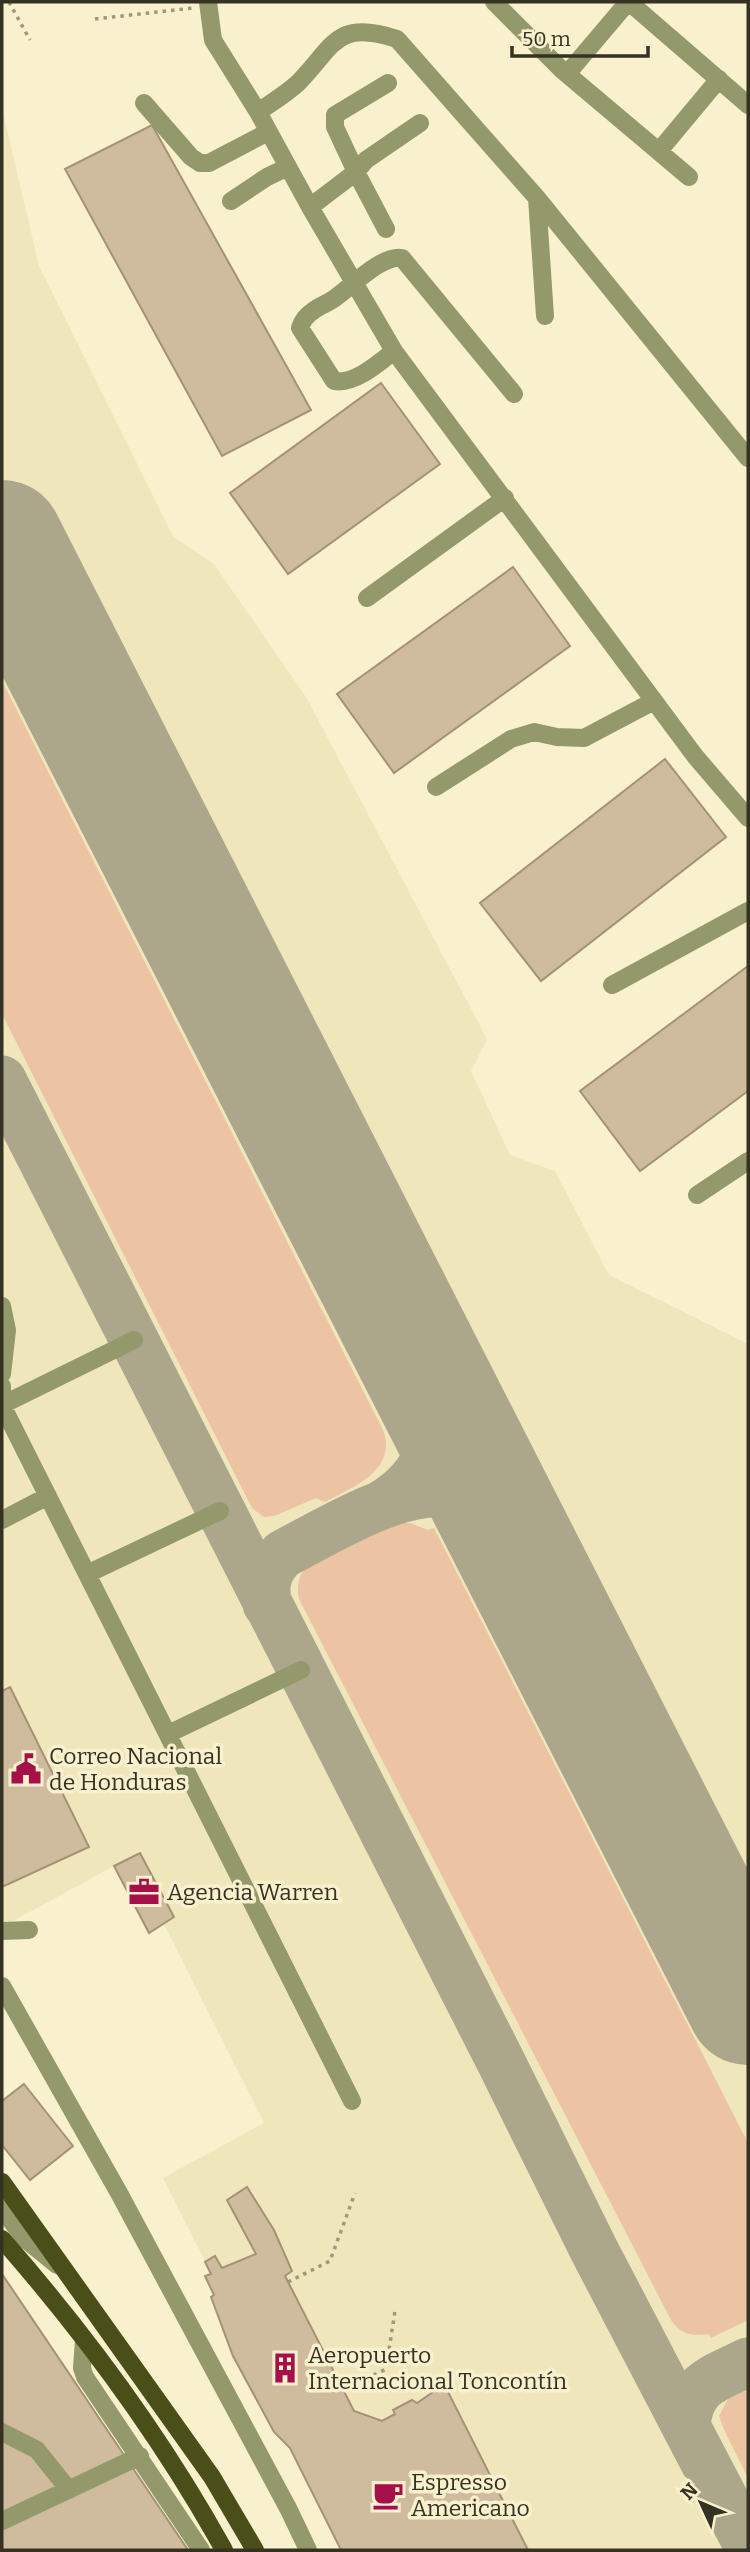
<svg xmlns="http://www.w3.org/2000/svg" width="750" height="2552" font-family="Bitter,serif">
	<rect width="100%" height="100%" fill="#f9f1cd"/>
	<path fill="#f0e6bb" d="M2 108 39 266 173 536 214 564 306 697 487 1039 471 1071 510 1155 555 1171 609 1275 748 1344V2550H341L290 2448 274 2432 233 2356 211 2297 214 2295 205 2276 211 2273 163 2178 264 2123 164 1924 149 1933 114 1866 2 1927Z"/>
	<path fill="#ecc3a3" d="M2 681 383 1430C398 1470 353 1487 325 1502L316 1498 274 1516 264 1517 252 1508 2 1014Z
		M399 1522 410 1523 428 1530 434 1528 748 2143V2320L711 2338 709 2334C692 2337 680 2334 671 2320L299 1599C296 1586 299 1573 309 1564 320 1554 385 1525 399 1522Z
		M748 2383V2478L724 2430 719 2416 728 2399Z"/>
	<g fill="none" stroke-linecap="round" stroke-linejoin="round">
		<path stroke="#aca68b" stroke-width="49" d="M2 566 20 577
			M2 1080 501 2062 594 2250 748 2545
			M383 1504C433 1473 436 1439 432 1384
			M267 1604C264 1581 267 1570 283 1554 330 1530 399 1485 453 1494 474 1497 490 1515 506 1529
			M686 2425C690 2383 714 2379 748 2362"/>
		<path stroke="#aca68b" stroke-width="122" d="M2 541 748 2004"/>
	</g>
	<path fill="#cfbb9d" stroke="#a59275" stroke-width="2" d="M152 125 311 410 222 456 65 169Z
		M381 383 440 464 288 574 230 493Z
		M513 567 570 646 394 773 337 694Z
		M665 759 726 837 541 981 480 903Z
		M748 966V1091L640 1171 580 1091Z
		M10 1687 89 1847 2 1887V1691Z
		M140 1853 174 1917 149 1933 114 1866Z
		M24 2084 73 2146 30 2180 2 2145V2101Z
		M247 2187 274 2230 292 2271 285 2276 354 2411 382 2421 395 2414 393 2410 412 2400 417 2403 433 2392 430 2386 442 2380 528 2550H341L290 2448 274 2432 233 2356 211 2297 214 2295 205 2276 211 2274 205 2262 215 2256 222 2268 256 2254 227 2200Z
		M2 2274 188 2550H2Z"/>
	<g fill="none" stroke-linecap="round" stroke-linejoin="round">
		<path stroke="#9d987e" stroke-width="3.5" stroke-dasharray="3.5 5" stroke-linecap="butt" d="M9 2 30 40
			M95 19 193 8
			M288 2282 330 2261 355 2193
			M343 2390 386 2369 395 2311"/>
		<path stroke="#93996a" stroke-width="18" d="M208 2 213 40 258 112 310 207 394 351 695 756 748 818
			M494 2 561 69 689 177
			M629 2 748 105
			M567 74 628 2
			M144 103 191 157 200 163H209L268 132
			M258 112C271 103 286 94 298 83 335 45 336 19 397 39L537 198 748 458
			M659 151 719 79
			M537 198 545 316
			M231 201 267 177 288 167
			M310 207 356 172 335 127V115L388 83
			M386 229 356 172 366 160 420 123
			M394 351C379 363 354 385 334 381L300 328C302 321 307 315 313 311 319 306 326 304 332 300 349 289 382 254 402 258L514 394
			M367 598 505 498
			M436 787 511 739 534 732 557 737 584 738 654 701
			M612 985 748 911
			M697 1195 748 1161
			M2 1306 7 1330 2 1374
			M2 1386V1405L352 2101
			M2 1405 134 1340
			M2 1520 48 1496
			M87 1574 220 1511
			M168 1734 301 1670
			M2 1931 29 1930
			M2 1986 119 2193 289 2510 308 2550
			M2 2209 25 2239 57 2265
			M84 2340 82 2368 85 2377 201 2550
			M2 2432 37 2450 69 2490
			M2 2521 140 2456"/>
		<path stroke="#4a4f19" stroke-width="18" d="M2 2182 212 2477 255 2550
			M2 2239C86 2335 162 2438 224 2550"/>
	</g>
	<defs>
		<g id="civic-bare" transform="scale(2.415)"><path d="M-.6-6.5H3V-4.5H.6V-3L4-1V1h2V6H-6V1h2V-1L-.6-3ZM-1.2 2.5V6h2.4V2.5Z" fill="#a5104b" stroke="#f9f1cd" stroke-width="2.5" paint-order="stroke"/></g>
		<g id="office-bare" transform="scale(2.415)"><path d="M-6-3h4V-5.5h4V-3h4V5H-6ZM-1-4.5V-3h2v-1.5ZM-6 0V1H6V0Z" fill="#a5104b" stroke="#f9f1cd" stroke-width="2.5" paint-order="stroke"/></g>
		<g id="building-bare" transform="scale(2.415)"><path d="M-4-6H4V6H1V3H-1V6H-4ZM-2.5-4.3h1.7v1.8h-1.7ZM.8-4.3h1.7v1.8H.8ZM-2.5-1h1.7V.8h-1.7ZM.8-1h1.7V.8H.8Z" fill="#a5104b" stroke="#f9f1cd" stroke-width="2.5" paint-order="stroke"/></g>
		<g id="cafe-bare" transform="scale(2.415)"><path d="M-5.5-4.5H6V0H3Q3 3.5 0 3.5H-2.5Q-5.5 3.5-5.5 0ZM3-3.2v2h1.7v-2ZM-6 4.5H4V6H-6Z" fill="#a5104b" stroke="#f9f1cd" stroke-width="2.5" paint-order="stroke"/></g>
	</defs>
	<g fill-rule="evenodd">
		<use href="#civic-bare" x="26" y="1769"/>
		<use href="#office-bare" x="144" y="1892"/>
		<use href="#building-bare" x="285" y="2368"/>
		<use href="#cafe-bare" x="388" y="2495"/>
	</g>
	<g text-anchor="middle" stroke-width="7" stroke-linejoin="round" paint-order="stroke">
		<g font-size="23" fill="#353224" stroke="#f9f1cd" text-anchor="start">
			<text x="49" y="1764">Correo Nacional<tspan x="49" dy="26">de Honduras</tspan></text>
			<text x="167" y="1900">Agencia Warren</text>
			<text x="308" y="2363">Aeropuerto<tspan x="308" dy="26">Internacional Toncontín</tspan></text>
			<text x="411" y="2490">Espresso<tspan x="411" dy="26">Americano</tspan></text>
		</g>
	</g>
	<rect width="750" height="2552" fill="none" stroke="#353224" stroke-width="7"/>
	<g transform="translate(701 2503) rotate(314)" stroke="#f9f1cd" stroke-width="5" paint-order="stroke">
	<path d="M0-5L12 26L0 18L-12 26Z" fill="#353224"/>
	<text y="-10" font-size="19" font-weight="bold" text-anchor="middle" fill="#353224">N</text>
	</g>
	<path d="M512 46v10h136v-10" fill="none" stroke="#353224" stroke-width="3.5"/>
	<text x="522" y="46" font-size="21" fill="#353224" stroke="#f9f1cd" stroke-width="5" paint-order="stroke">50 m</text>
</svg>
